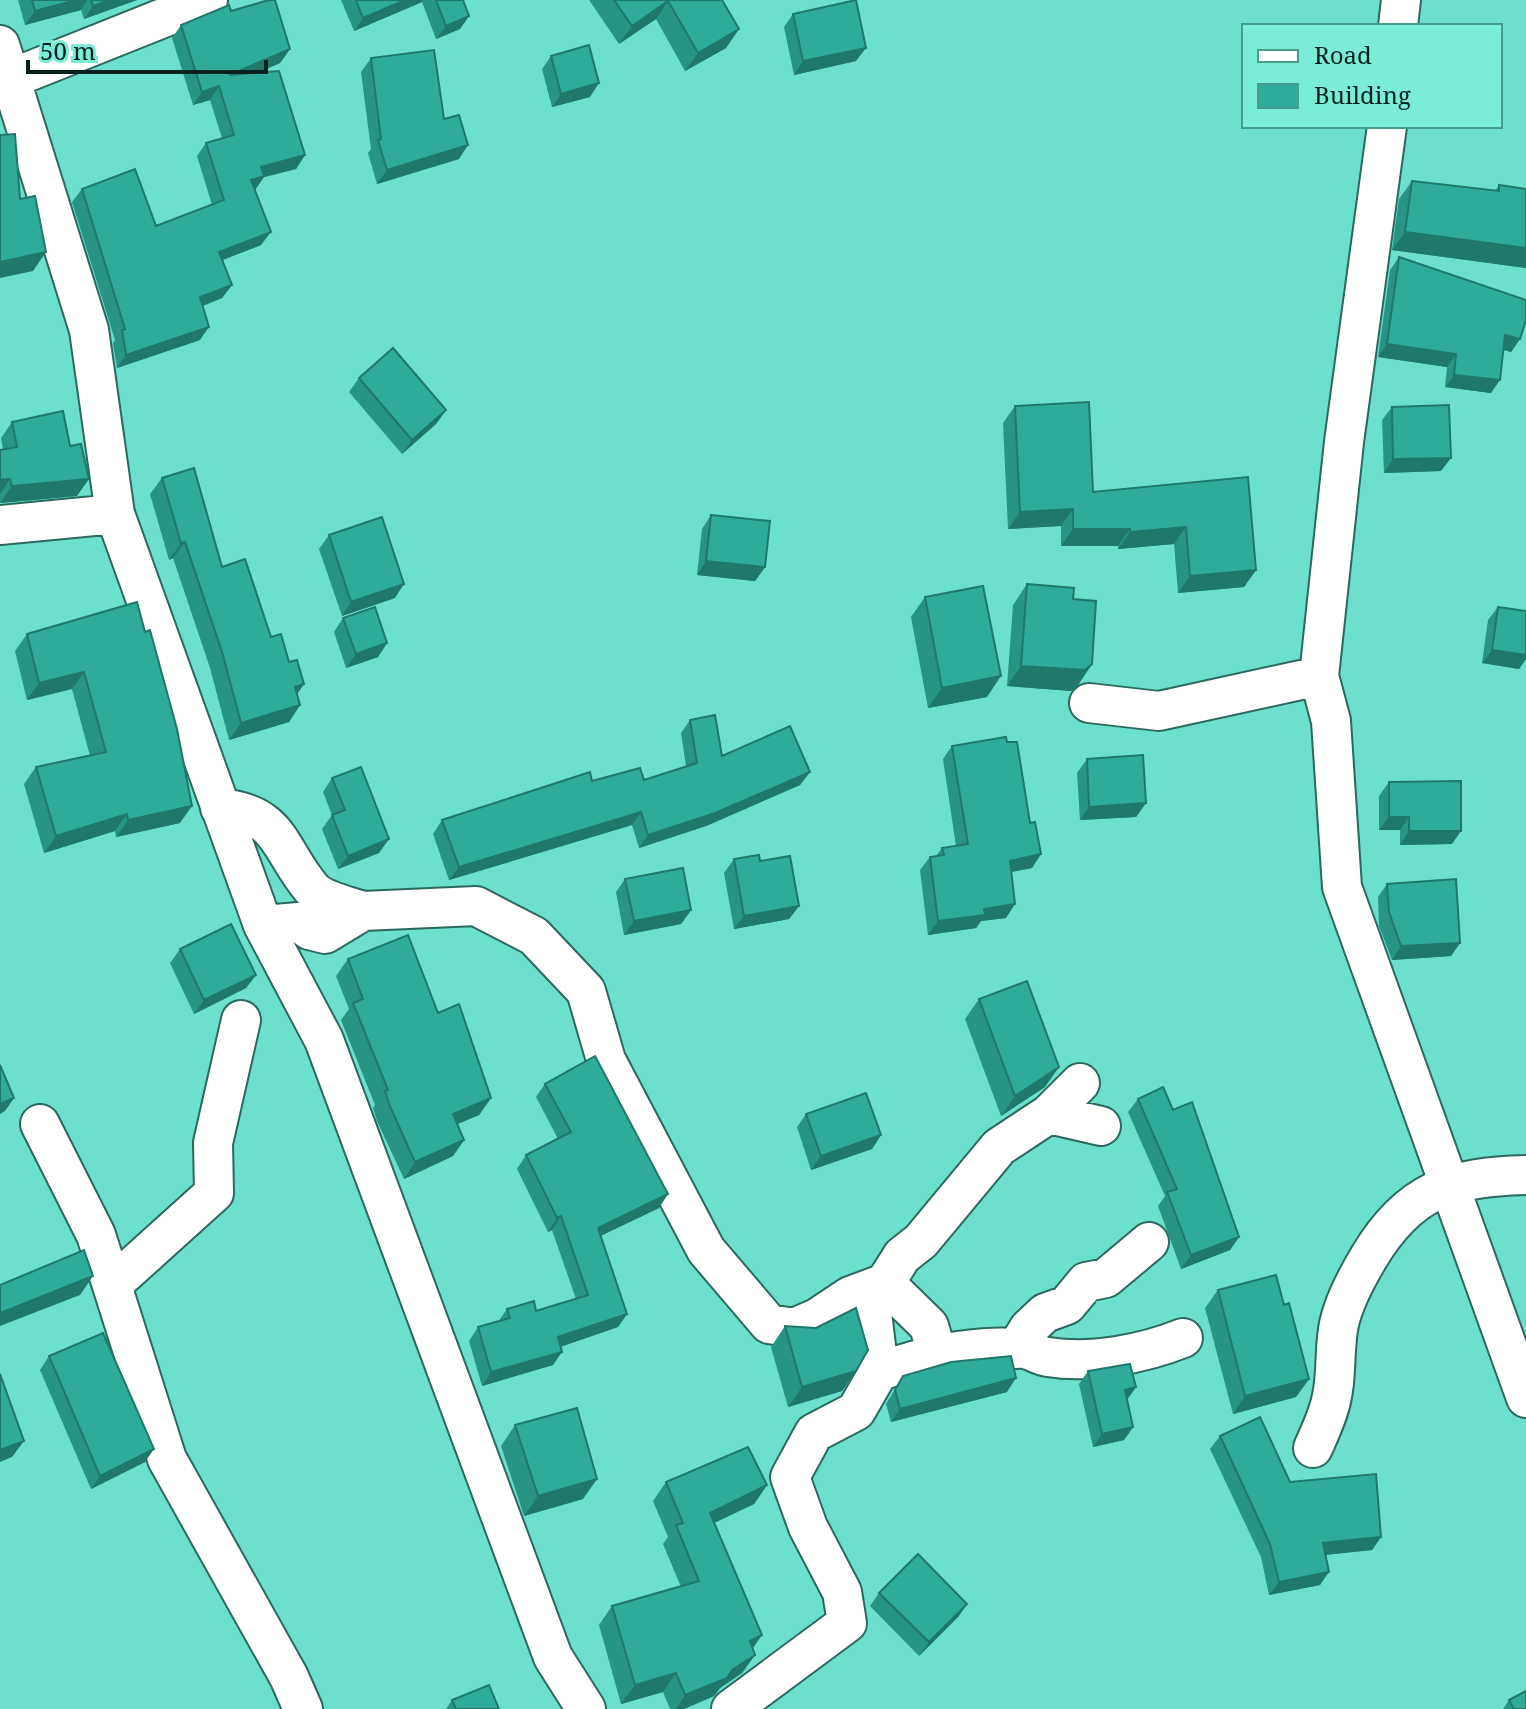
<svg xmlns="http://www.w3.org/2000/svg" width="1526" height="1709" font-family="'Noto Serif',serif">
	<rect width="100%" height="100%" fill="#6ce0cc"/>
	<g fill="none" stroke-linecap="round" stroke-linejoin="round">
		<g stroke="#2b695e" stroke-width="42">
			<path id="street" d="M1398 26 1401 0
				M0 45 89 330 115 514 263 925 324 1040 553 1657 586 1709
				M10 79 208 0
				M1387 126 1344 442 1319 676 1331 721 1342 887 1526 1398
				M0 525 115 514
				M1089 703 1159 711 1319 676
				M220 808C282 814 278 849 312 889 321 900 349 906 363 911
				M263 925 299 922 309 930 325 934 363 911 476 906 534 936 586 991 606 1060 706 1250 769 1324 794 1328 817 1318 850 1296 885 1283
				M1080 1083 1049 1114 999 1147 921 1241 902 1256 885 1283 929 1326 937 1354C965 1350 995 1345 1024 1349 1032 1350 1039 1356 1048 1357 1091 1364 1143 1354 1183 1338
				M1049 1114 1101 1126
				M40 1124 96 1235 167 1459 289 1677 303 1709
				M112 1285 214 1193 213 1143 241 1020
				M1016 1349 1029 1328 1045 1313 1067 1305 1086 1282 1106 1278 1149 1242
				M879 1371 870 1296 885 1283
				M1313 1448C1320 1432 1329 1414 1332 1396 1337 1373 1334 1347 1339 1324 1344 1301 1357 1277 1369 1257 1409 1190 1451 1177 1526 1175
				M731 1709 847 1623 842 1592 808 1527 790 1477 814 1433 856 1411 879 1371 937 1354"/>
		</g>
		<use href="#street" stroke="#fff" stroke-width="38"/>
	</g>
	<path fill="#289484" d="M18 0H137L84 19 81 10 25 25Z
		M341 0H463L469 16 460 29 436 39 422 2 354 31Z
		M589 0H722L739 29 726 48 685 71 656 19 619 44Z
		M231 11 290 49 280 63 257 73 305 155 296 169 264 177 255 190 261 245 222 260 232 285 222 298 203 306 200 340 117 368 113 343 115 340 72 202 82 189 156 226 212 205 197 156 206 143 222 138 210 100 193 105 172 38 181 25Z
		M793 14 856 61 794 75 784 27Z
		M551 56 590 97 552 107 542 69Z
		M371 58 444 119 459 159 377 184 368 153 371 149 361 72Z
		M1412 181 1495 191 1499 185 1526 189V268L1392 250 1399 199Z
		M1399 257 1520 339 1511 352 1503 350 1491 393 1445 387 1447 367 1378 357 1390 270Z
		M359 378 446 410 436 424 402 454 349 392Z
		M1015 406 1093 492 1248 477 1256 570 1244 587 1178 593 1174 544 1118 549V546H1061V526L1008 529 1003 423Z
		M1392 407 1441 471 1384 473 1382 420Z
		M12 422 77 496 0 503V450H3L1 438Z
		M162 478 222 567 304 684 297 694 300 705 289 722 229 740 210 668 173 558 169 560 150 494Z
		M711 515 765 567 755 581 697 575 702 529Z
		M329 535 395 598 342 616 319 549Z
		M1027 584 1073 599 1092 664 1078 685 1071 691 1007 686 1013 605Z
		M925 597 987 697 928 708 911 617Z
		M137 602 180 823 116 837 115 831 44 853 24 784 36 767 90 756 72 689 27 700 15 651 27 634Z
		M1498 607 1526 611V659L1519 669 1482 663 1488 620Z
		M343 618 387 643 378 657 346 668 334 632Z
		M690 720 722 756 810 772 800 785 706 826 639 848 632 825 449 880 433 834 442 820 592 781 644 780 686 766 681 733Z
		M952 746 1030 823 1041 854 1032 868 1011 872 1006 918 981 921 976 928 928 935 920 870 930 857 936 856 942 848 956 846 943 759Z
		M1087 759 1146 803 1136 817 1080 820 1077 773Z
		M332 778 379 853 338 869 322 829 332 815 323 792Z
		M1389 782 1452 844 1400 845V830H1379V796Z
		M734 859 760 861 799 906 789 919 734 929 724 873Z
		M625 879 691 910 681 924 624 935 616 892Z
		M1387 884 1460 943 1451 956 1392 960 1379 926 1378 897Z
		M180 949 256 975 246 988 194 1014 170 963Z
		M348 959 438 1013 491 1098 479 1115 457 1124 464 1140 453 1156 404 1179 377 1121 373 1108 375 1105 341 1020 349 1009 336 976Z
		M979 999 1045 1087 1001 1116 965 1019Z
		M545 1084 659 1208 600 1236 627 1314 618 1327 561 1346 553 1365 482 1386 469 1341 478 1327 498 1322 507 1309 536 1311 576 1299 552 1230 548 1232 517 1169 526 1155 558 1139 536 1097Z
		M1138 1099 1173 1110 1239 1237 1230 1250 1181 1269 1158 1206 1165 1196 1128 1112Z
		M806 1114 881 1135 872 1149 811 1170 797 1127Z
		M1218 1290 1284 1305 1309 1379 1296 1397 1233 1414 1205 1308Z
		M785 1326 856 1371 842 1391 788 1407 771 1347Z
		M49 1356 145 1462 91 1489 40 1370Z
		M1088 1371 1136 1387 1127 1400 1133 1427 1124 1440 1093 1447 1079 1384Z
		M903 1376 1007 1392 891 1422 886 1404Z
		M515 1425 583 1499 524 1516 501 1446Z
		M1220 1436 1290 1482 1381 1537 1372 1550 1325 1555 1320 1585 1269 1595 1261 1557 1210 1449Z
		M666 1482 767 1485 754 1504 714 1523 755 1655 742 1673 720 1688 714 1696 684 1709H670L663 1692 621 1704 599 1625 612 1606 681 1587 663 1544 668 1537 653 1501Z
		M879 1593 967 1604 958 1617 919 1656 870 1606Z
		M452 1700 499 1709H446Z
		M1509 1700 1526 1709H1503Z"/>
	<path fill="#20786b" d="M76 0H87L81 10 25 25 35 11Z
		M109 0H137L84 19 93 6Z
		M405 0H423L422 2 354 31 363 18Z
		M668 1 656 19 619 44 632 26Z
		M469 16 460 29 436 39 446 26Z
		M739 29 726 48 685 71 698 53Z
		M866 48 856 61 794 75 803 61Z
		M290 49 280 63 220 89 229 75Z
		M599 83 590 97 552 107 561 94Z
		M219 86 210 100 193 105 202 92Z
		M468 145 459 159 377 184 387 170Z
		M305 155 296 169 264 177 255 190 242 194 261 167Z
		M271 232 261 245 210 265 219 252Z
		M1405 232 1526 248V268L1392 250Z
		M46 252 33 271 0 278V262Z
		M232 285 222 298 191 310 200 297Z
		M209 327 200 340 117 368 126 355Z
		M1505 335 1520 339 1511 352 1496 347Z
		M1387 344 1456 354 1447 367 1378 357Z
		M1454 375 1500 380 1491 393 1445 387Z
		M446 410 436 424 402 454 412 440Z
		M1451 458 1441 471 1384 473 1393 459Z
		M10 479 0 494V480Z
		M89 479 77 496 0 503 12 486Z
		M1073 509 1061 526 1008 529 1020 512Z
		M1186 527 1174 544 1118 549 1130 532Z
		M1073 529H1130L1118 546H1061Z
		M185 542 173 558 169 560 181 543Z
		M706 561 765 567 755 581 697 575Z
		M1256 570 1244 587 1178 593 1190 576Z
		M404 584 395 598 342 616 351 602Z
		M387 643 378 657 346 668 356 654Z
		M1492 650 1526 655V659L1519 669 1482 663Z
		M1092 664 1078 685 1071 691 1007 686 1021 666Z
		M84 672 72 689 27 700 39 683Z
		M1001 676 987 697 928 708 942 688Z
		M304 684 292 701 295 687Z
		M300 705 289 722 229 740 241 723Z
		M810 772 800 785 706 826 639 848 648 835Z
		M1146 803 1136 817 1080 820 1089 807Z
		M192 806 180 823 116 837 128 820Z
		M641 812 632 825 449 880 459 867Z
		M127 814 115 831 44 853 56 836Z
		M1389 817H1409L1400 830H1379Z
		M1409 831H1461L1452 844 1400 845Z
		M389 839 379 853 338 869 348 856Z
		M1041 854 1032 868 1000 874 1010 861Z
		M1015 904 1006 918 981 921 976 928 928 935 938 921 984 909Z
		M799 906 789 919 734 929 744 916Z
		M691 910 681 924 624 935 634 921Z
		M1460 943 1451 956 1392 960 1401 946Z
		M256 975 246 988 194 1014 204 1000Z
		M1059 1067 1045 1087 1001 1116 1015 1096Z
		M14 1098 5 1111 0 1114V1104Z
		M491 1098 479 1115 441 1131 453 1114Z
		M881 1135 872 1149 811 1170 821 1156Z
		M464 1140 453 1156 404 1179 415 1162Z
		M668 1194 659 1208 588 1242 598 1228Z
		M561 1216 552 1230 548 1232 557 1218Z
		M1239 1237 1230 1250 1181 1269 1191 1255Z
		M93 1276 80 1295 0 1326V1313Z
		M627 1314 618 1327 549 1351 558 1337Z
		M562 1352 553 1365 482 1386 491 1372Z
		M856 1371 842 1391 788 1407 802 1387Z
		M1016 1378 1007 1392 891 1422 900 1409Z
		M1309 1379 1296 1397 1233 1414 1245 1396Z
		M1136 1387 1126 1401 1125 1390Z
		M1133 1427 1124 1440 1093 1447 1102 1434Z
		M24 1441 12 1457 0 1462V1450Z
		M154 1449 145 1462 91 1489 100 1476Z
		M597 1479 583 1499 524 1516 538 1496Z
		M767 1485 754 1504 697 1531 710 1513Z
		M1381 1537 1372 1550 1314 1556 1323 1543Z
		M1329 1572 1320 1585 1269 1595 1279 1582Z
		M967 1604 958 1617 919 1656 929 1642Z
		M762 1635 749 1654 750 1641Z
		M755 1655 742 1673 720 1688 714 1696 684 1709H676L685 1695 732 1670Z
		M676 1673 663 1692 621 1704 635 1685Z"/>
	<path fill="#2eac99" stroke="#20786b" stroke-width="2" d="M32 0H76L35 11Z
		M91 0H109L93 6Z
		M269 0H275L290 49 229 75 279 71 305 155 261 167 264 176 251 180 271 232 219 252 232 285 200 297 209 327 126 355 122 330 125 329 82 189 135 169 156 226 224 200 206 143 234 135 219 86 202 92 181 25 229 5 231 11Z
		M356 0H405L363 18Z
		M436 0H463L469 16 446 26Z
		M614 0H722L739 29 698 53 668 1 632 26Z
		M856 0 866 48 803 61 793 14Z
		M589 45 599 83 561 94 551 56Z
		M434 50 444 119 459 115 468 145 387 170 378 140 381 139 371 58Z
		M15 134 20 199 35 196 46 252 0 262V135Z
		M1412 181 1499 191V185L1526 189V248L1405 232Z
		M1399 257 1526 300V320L1520 339 1505 335 1500 380 1454 375 1456 354 1387 344Z
		M393 348 446 410 412 440 359 378Z
		M1089 402 1093 492 1248 477 1256 570 1190 576 1186 527 1130 532V529H1073V509L1020 512 1015 406Z
		M1449 405 1451 458 1393 459 1392 407Z
		M63 411 70 446 81 444 89 479 12 486 10 479 0 480V450L17 447 12 422Z
		M194 468 222 567 245 559 271 637 281 634 289 662 297 660 304 684 295 687 300 705 241 723 222 652 185 542 181 543 162 478Z
		M711 515 770 521 765 567 706 561Z
		M382 517 404 584 351 602 329 535Z
		M1027 584 1074 588 1073 599 1096 601 1092 664 1085 670 1021 666Z
		M983 586 1001 676 942 688 925 597Z
		M137 602 145 632 150 630 177 729 192 806 128 820 127 814 56 836 36 767 106 752 84 672 39 683 27 634Z
		M375 607 387 643 356 654 343 618Z
		M1498 607 1526 611V655L1492 650Z
		M715 715 722 756 790 726 810 772 715 813 648 835 641 812 459 867 442 820 590 772 592 781 640 768 644 780 697 763 690 720Z
		M1006 737 1007 742H1017L1030 823 1035 822 1041 854 1010 861 1015 904 984 909 985 915 938 921 930 857 944 855 942 848 968 844 952 746Z
		M1143 755 1146 803 1089 807 1087 759Z
		M361 767 389 839 348 856 332 815 345 810 332 778Z
		M1461 781V831H1409V817H1389V782Z
		M759 855 760 861 790 856 799 906 744 916 734 859Z
		M683 868 691 910 634 921 625 879Z
		M1456 879 1460 943 1401 946 1389 912 1387 884Z
		M231 924 256 975 204 1000 180 949Z
		M408 935 438 1013 459 1004 491 1098 453 1114 464 1140 415 1162 389 1104 385 1091 388 1090 353 1003 363 999 348 959Z
		M1027 981 1059 1067 1015 1096 979 999Z
		M595 1056 668 1194 598 1228 627 1314 558 1337 562 1352 491 1372 478 1327 510 1318 507 1309 534 1301 536 1311 588 1295 561 1216 557 1218 526 1155 571 1132 545 1084Z
		M0 1065 14 1098 0 1104Z
		M1163 1087 1173 1110 1192 1102 1239 1237 1191 1255 1167 1192 1177 1189 1138 1099Z
		M866 1093 881 1135 821 1156 806 1114Z
		M84 1250 93 1276 0 1313V1285Z
		M1276 1275 1284 1305 1289 1303 1309 1379 1245 1396 1218 1290Z
		M856 1308 868 1350 856 1371 802 1387 785 1326 816 1328Z
		M103 1333 154 1449 100 1476 49 1356Z
		M1011 1356 1016 1378 900 1409 895 1390 903 1376 951 1362Z
		M1130 1364 1136 1387 1125 1390 1133 1427 1102 1434 1088 1371Z
		M0 1374 24 1441 0 1450Z
		M577 1408 597 1479 538 1496 515 1425Z
		M1260 1417 1290 1482 1376 1474 1381 1537 1323 1543 1329 1572 1279 1582 1270 1544 1220 1436Z
		M748 1447 767 1485 710 1513 762 1635 750 1641 755 1655 732 1670 727 1678 685 1695 676 1673 635 1685 612 1606 699 1581 676 1525 683 1523 666 1482Z
		M918 1554 967 1604 929 1642 879 1593Z
		M489 1685 499 1709H456L452 1700Z
		M1526 1691V1709H1514L1509 1700Z"/>
	<rect x="1242" y="24" width="260" height="104" fill="#7aedd9" stroke="#499c8d" stroke-width="2"/>
	<rect x="1258" y="50" width="40" height="12" fill="#ffffff" stroke="#499c8d" stroke-width="2"/>
	<text x="1314" y="64" font-size="24" fill="#00221c">Road</text>
	<rect x="1258" y="84" width="40" height="24" fill="#2eac99" stroke="#499c8d" stroke-width="2"/>
	<text x="1314" y="104" font-size="24" fill="#00221c">Building</text>
	<path d="M28 60v12h238v-12" fill="none" stroke="#00221c" stroke-width="4"/>
	<text x="40" y="60" font-size="24" fill="#00221c" stroke="#7aedd9" stroke-width="6" paint-order="stroke">50 m</text>
</svg>
